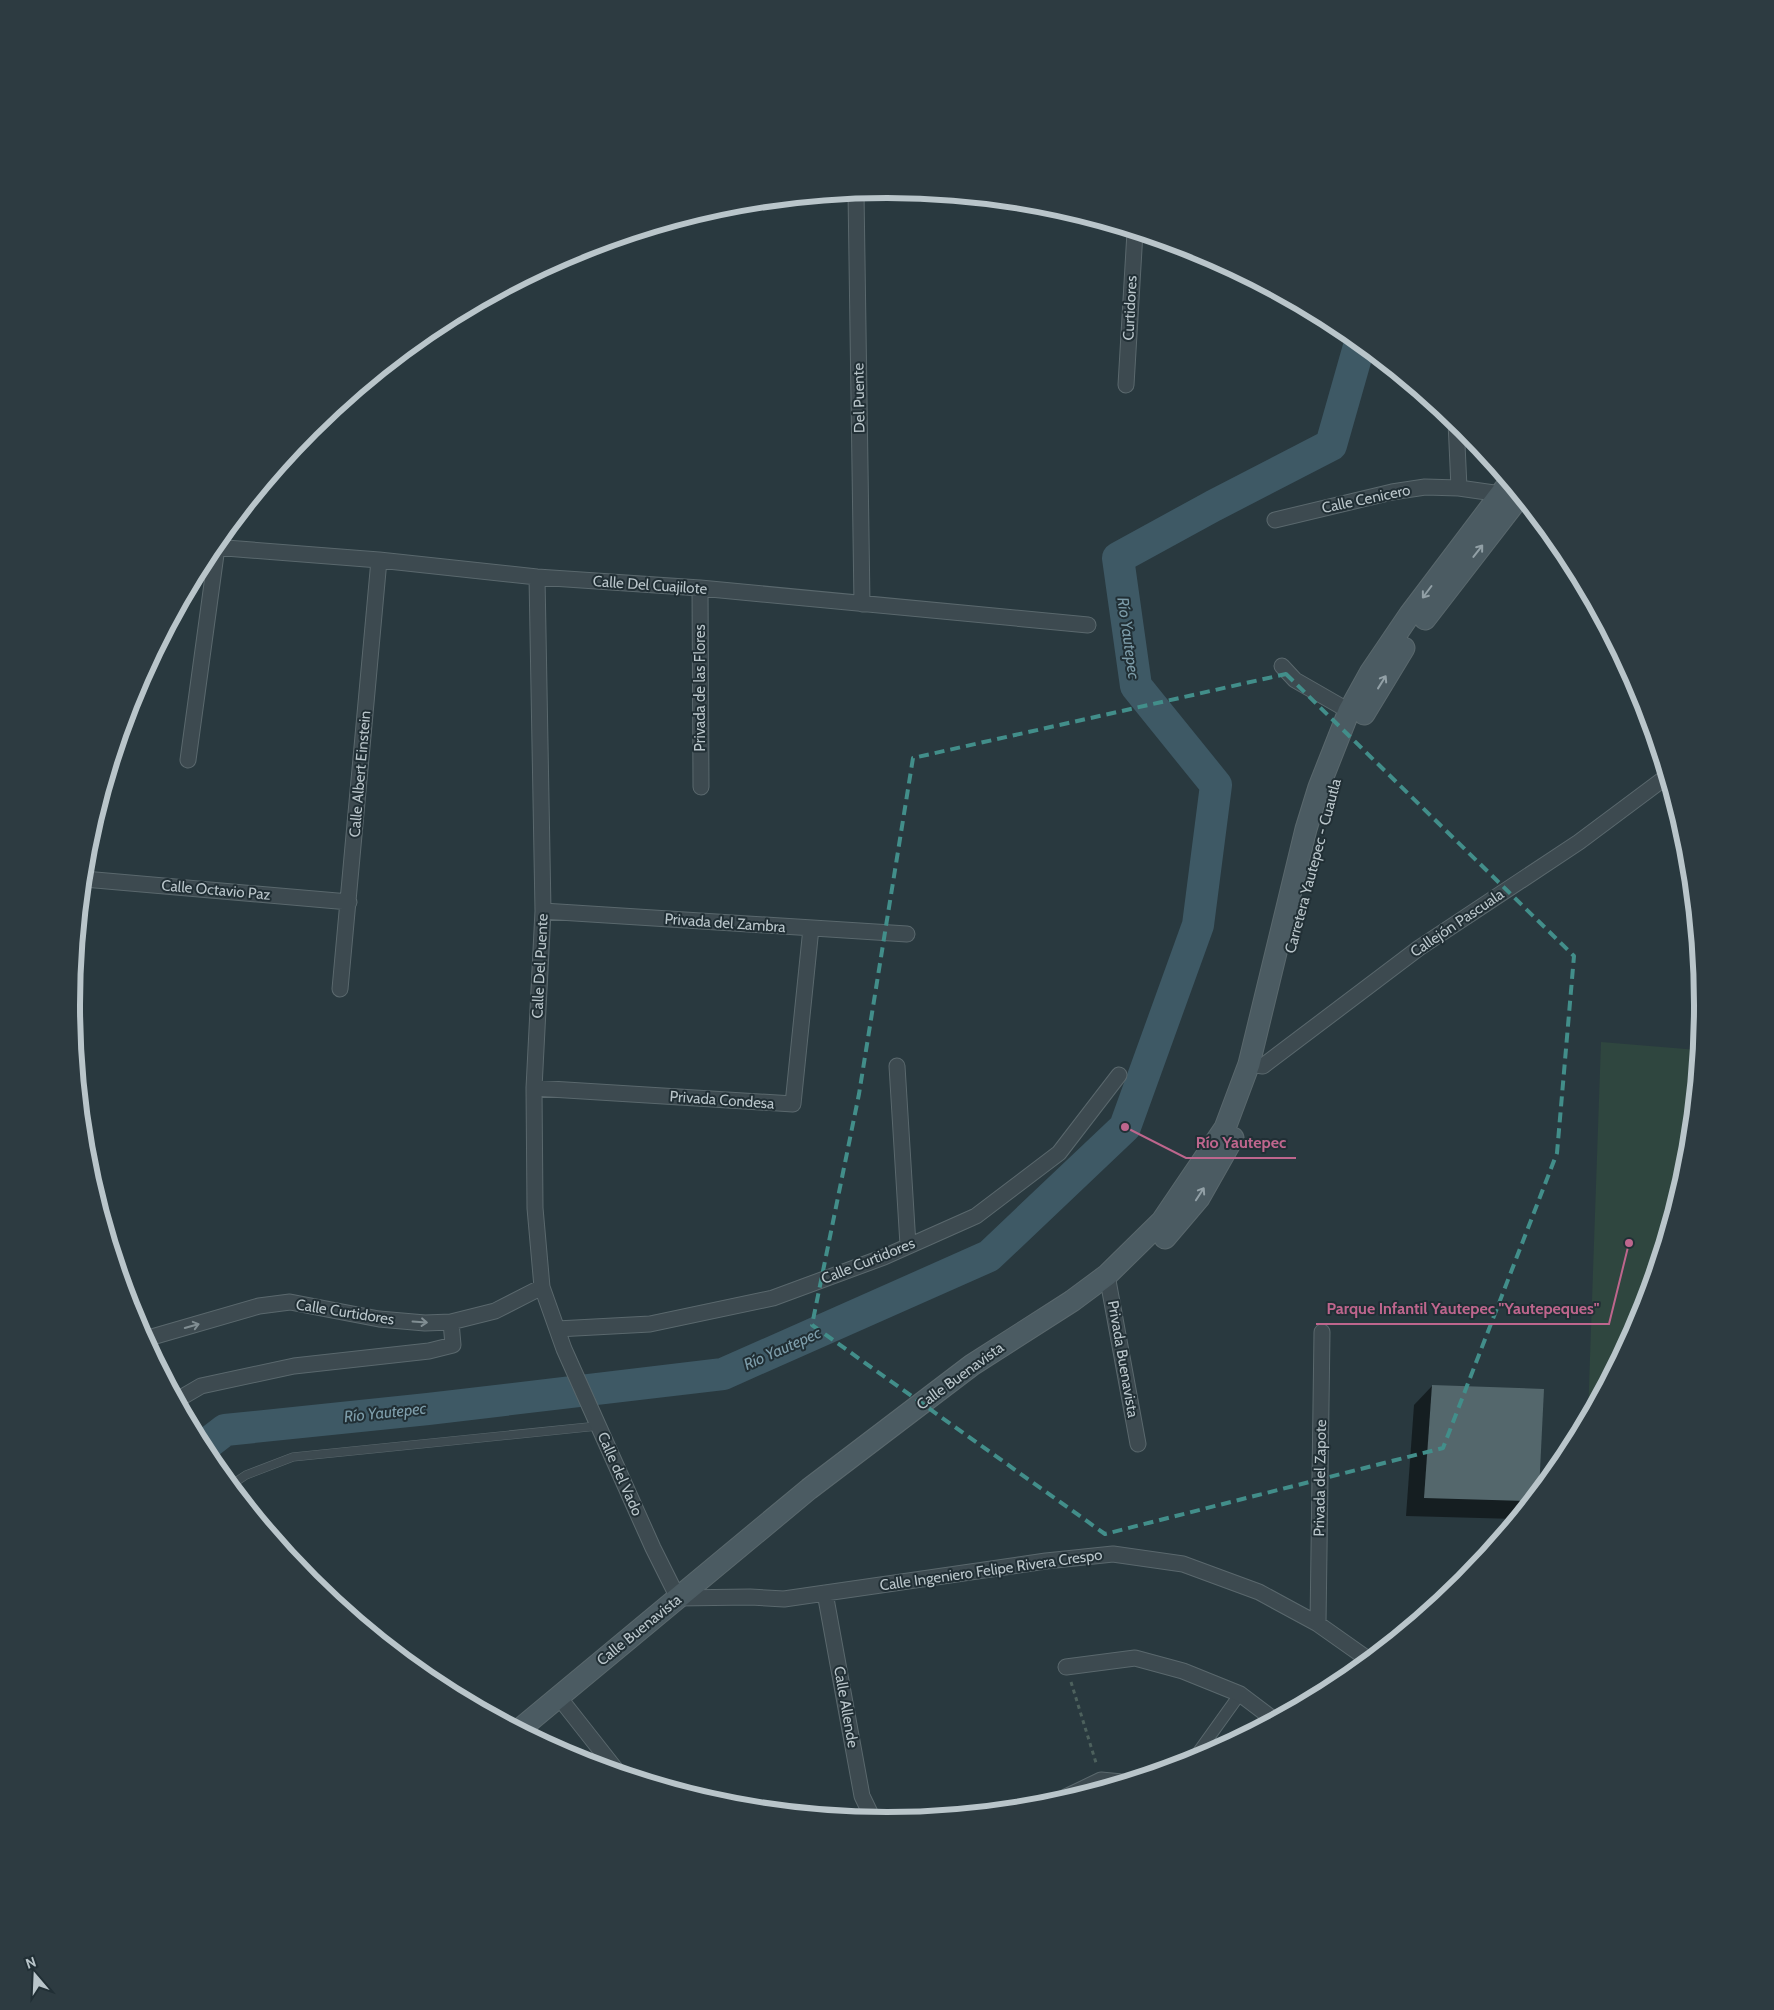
<svg xmlns="http://www.w3.org/2000/svg" width="1774" height="2010" font-family="Cabin,sans-serif">
	<rect width="100%" height="100%" fill="#29393f"/>
	<path fill="#2f463f" d="M1601 1042 1698 1050 1687 1164 1641 1317 1588 1415Z"/>
	<path fill="#0007" d="M1432 1386 1537 1492 1516 1519 1406 1516 1414 1405Z"/>
	<g fill="none" stroke-linecap="round" stroke-linejoin="round">
		<path stroke="#3e5965" stroke-width="32" d="M203 1447 225 1430 428 1409 723 1374 989 1256 1125 1127 1198 925 1216 785 1136 686 1118 558 1213 506 1331 445 1360 343"/>
	</g>
	<path fill="#54676c" d="M1432 1385 1544 1389 1539 1491 1530 1501 1424 1498Z"/>
	<g fill="none" stroke-linecap="round" stroke-linejoin="round">
		<g stroke="#5a686d" stroke-width="9">
			<path id="service" d="M231 1485 246 1475 293 1457 598 1426"/>
		</g>
		<g stroke="#5a686d" stroke-width="13">
			<path id="pedestrian" d="M1192 1761 1240 1694"/>
		</g>
		<g stroke="#5a686d" stroke-width="17">
			<path id="minor" d="M856 192 862 604
				M1126 385 1135 232
				M1456 422 1459 488 1508 495
				M1275 520 1392 492 1425 487 1459 488
				M213 547 379 560 537 577 700 588 1088 625
				M537 577 543 911 534 1088 535 1208 542 1287 564 1349 653 1548 678 1598 750 1597 784 1599 1046 1561 1113 1554 1183 1564 1259 1592 1318 1624 1369 1660
				M700 588 701 787
				M1282 666 1295 680 1349 711
				M188 760 217 547
				M84 879 349 902
				M543 911 907 934
				M340 989 379 560
				M1249 1064 1263 1066 1419 948 1579 842 1666 777
				M897 1066 908 1245
				M534 1088 793 1104 811 928
				M1107 1275 1138 1444
				M557 1329 650 1324 773 1298 884 1257 976 1216 1059 1153 1119 1075
				M145 1339 259 1306 290 1302 379 1319 425 1323 451 1322 495 1311 542 1287
				M177 1400 201 1386 294 1366 429 1351 453 1345 451 1322
				M825 1593 862 1796 873 1819
				M1318 1624 1322 1332
				M1066 1667 1135 1658 1183 1671 1240 1694 1273 1719
				M558 1696 617 1771
				M1051 1804 1101 1780 1122 1782"/>
		</g>
		<g stroke="#5a686d" stroke-width="23">
			<path id="secondary" d="M1425 619 1520 496
				M1364 714 1404 648
				M1165 1238 1199 1198 1233 1138
				M520 1729 809 1489 972 1365 1072 1301 1107 1275 1162 1221 1225 1128 1249 1064 1306 829 1319 787 1349 711 1370 673 1410 614 1509 483"/>
		</g>
		<path stroke="#4d615d" stroke-width="3" stroke-dasharray="4 4" stroke-linecap="butt" d="M1071 1682 1097 1766"/>
		<use href="#service" stroke="#3d4a50" stroke-width="8"/>
		<use href="#pedestrian" stroke="#3d4a50" stroke-width="11"/>
		<use href="#minor" stroke="#3d4a50" stroke-width="15"/>
		<use href="#secondary" stroke="#4b5b62" stroke-width="21"/>
	</g>
	<defs><path id="oneway-shaft" d="M-6 0H5M1.5-3L5.5 0L1.5 3" fill="none" stroke-width="1.6" stroke-linecap="round" stroke-linejoin="round" transform="scale(1.25)"/></defs>
	<g stroke="#92a0a6">
		<use href="#oneway-shaft" transform="translate(1478 551) rotate(-52)"/>
		<use href="#oneway-shaft" transform="translate(1427 592) rotate(127)"/>
		<use href="#oneway-shaft" transform="translate(1382 682) rotate(-58)"/>
		<use href="#oneway-shaft" transform="translate(1200 1194) rotate(-57)"/>
	</g>
	<g stroke="#818e93">
		<use href="#oneway-shaft" transform="translate(420 1322) rotate(4)"/>
		<use href="#oneway-shaft" transform="translate(192 1326) rotate(-16)"/>
	</g>
	<path fill="none" stroke="#428e8a" stroke-width="4" stroke-dasharray="10 6" stroke-linejoin="round" d="M1286 674 1574 956 1557 1153 1443 1448 1105 1534 812 1325 859 1094 913 758Z"/>
	<g text-anchor="middle" stroke-width="4" stroke-linejoin="round" paint-order="stroke">
		<g font-size="15" fill="#b9c5ca" stroke="#212f35">
			<text transform="translate(1130 308) rotate(-87)" y="5">Curtidores</text>
			<text transform="translate(859 398) rotate(-91)" y="5">Del Puente</text>
			<text transform="translate(1366 499) rotate(-12)" y="5">Calle Cenicero</text>
			<text transform="translate(650 585) rotate(4)" y="5">Calle Del Cuajilote</text>
			<text transform="translate(700 688) rotate(-90)" y="5">Privada de las Flores</text>
			<text transform="translate(360 774) rotate(-85)" y="5">Calle Albert Einstein</text>
			<text transform="translate(1313 866) rotate(-75)" y="5">Carretera Yautepec - Cuautla</text>
			<text transform="translate(216 890) rotate(5)" y="5">Calle Octavio Paz</text>
			<text transform="translate(725 923) rotate(4)" y="5">Privada del Zambra</text>
			<text transform="translate(1457 923) rotate(-34)" y="5">Callejón Pascuala</text>
			<text transform="translate(540 966) rotate(-87)" y="5">Calle Del Puente</text>
			<text transform="translate(722 1100) rotate(4)" y="5">Privada Condesa</text>
			<text transform="translate(868 1261) rotate(-22)" y="5">Calle Curtidores</text>
			<text transform="translate(345 1312) rotate(9)" y="5">Calle Curtidores</text>
			<text transform="translate(1123 1359) rotate(80)" y="5">Privada Buenavista</text>
			<text transform="translate(960 1376) rotate(-36)" y="5">Calle Buenavista</text>
			<text transform="translate(620 1474) rotate(66)" y="5">Calle del Vado</text>
			<text transform="translate(1320 1478) rotate(-89)" y="5">Privada del Zapote</text>
			<text transform="translate(991 1570) rotate(-8)" y="5">Calle Ingeniero Felipe Rivera Crespo</text>
			<text transform="translate(639 1630) rotate(-39)" y="5">Calle Buenavista</text>
			<text transform="translate(846 1707) rotate(80)" y="5">Calle Allende</text>
		</g>
		<g font-size="16" font-style="italic" fill="#7d9daa" stroke="#212f35">
			<text transform="translate(1129 638) rotate(82)" y="6">Río Yautepec</text>
			<text transform="translate(782 1348) rotate(-24)" y="6">Río Yautepec</text>
			<text transform="translate(385 1412) rotate(-6)" y="6">Río Yautepec</text>
		</g>
	</g>
	<path d="M0 0H1774V2010H0ZM80 1005a807 807 0 1 1 1614 0a807 807 0 1 1-1614 0Z" fill="#2d3b41" fill-rule="evenodd"/>
	<path fill="none" stroke="#b9c5ca" stroke-width="6" d="M80 1005a807 807 0 1 1 1614 0a807 807 0 1 1-1614 0Z"/>
	<path fill="none" stroke="#be668d" stroke-width="2" d="M1125 1127L1186 1158H1296M1629 1243L1609 1324H1316"/>
	<g fill="#be668d" stroke="#212f35" stroke-width="2">
		<circle cx="1125" cy="1127" r="5"/>
		<circle cx="1629" cy="1243" r="5"/>
	</g>
	<g font-size="16" text-anchor="middle" font-weight="bold" fill="#be668d" stroke="#212f35" stroke-width="4" stroke-linejoin="round" paint-order="stroke">
		<text x="1241" y="1148">Río Yautepec</text>
		<text x="1463" y="1314">Parque Infantil Yautepec "Yautepeques"</text>
	</g>
	<g transform="translate(35 1975) rotate(341)" stroke="#212f35" stroke-width="4" paint-order="stroke">
	<path d="M0-4L9 19L0 12L-9 19Z" fill="#b9c5ca"/>
	<text y="-8" font-size="14" font-weight="bold" text-anchor="middle" fill="#b9c5ca">N</text>
	</g>
</svg>
